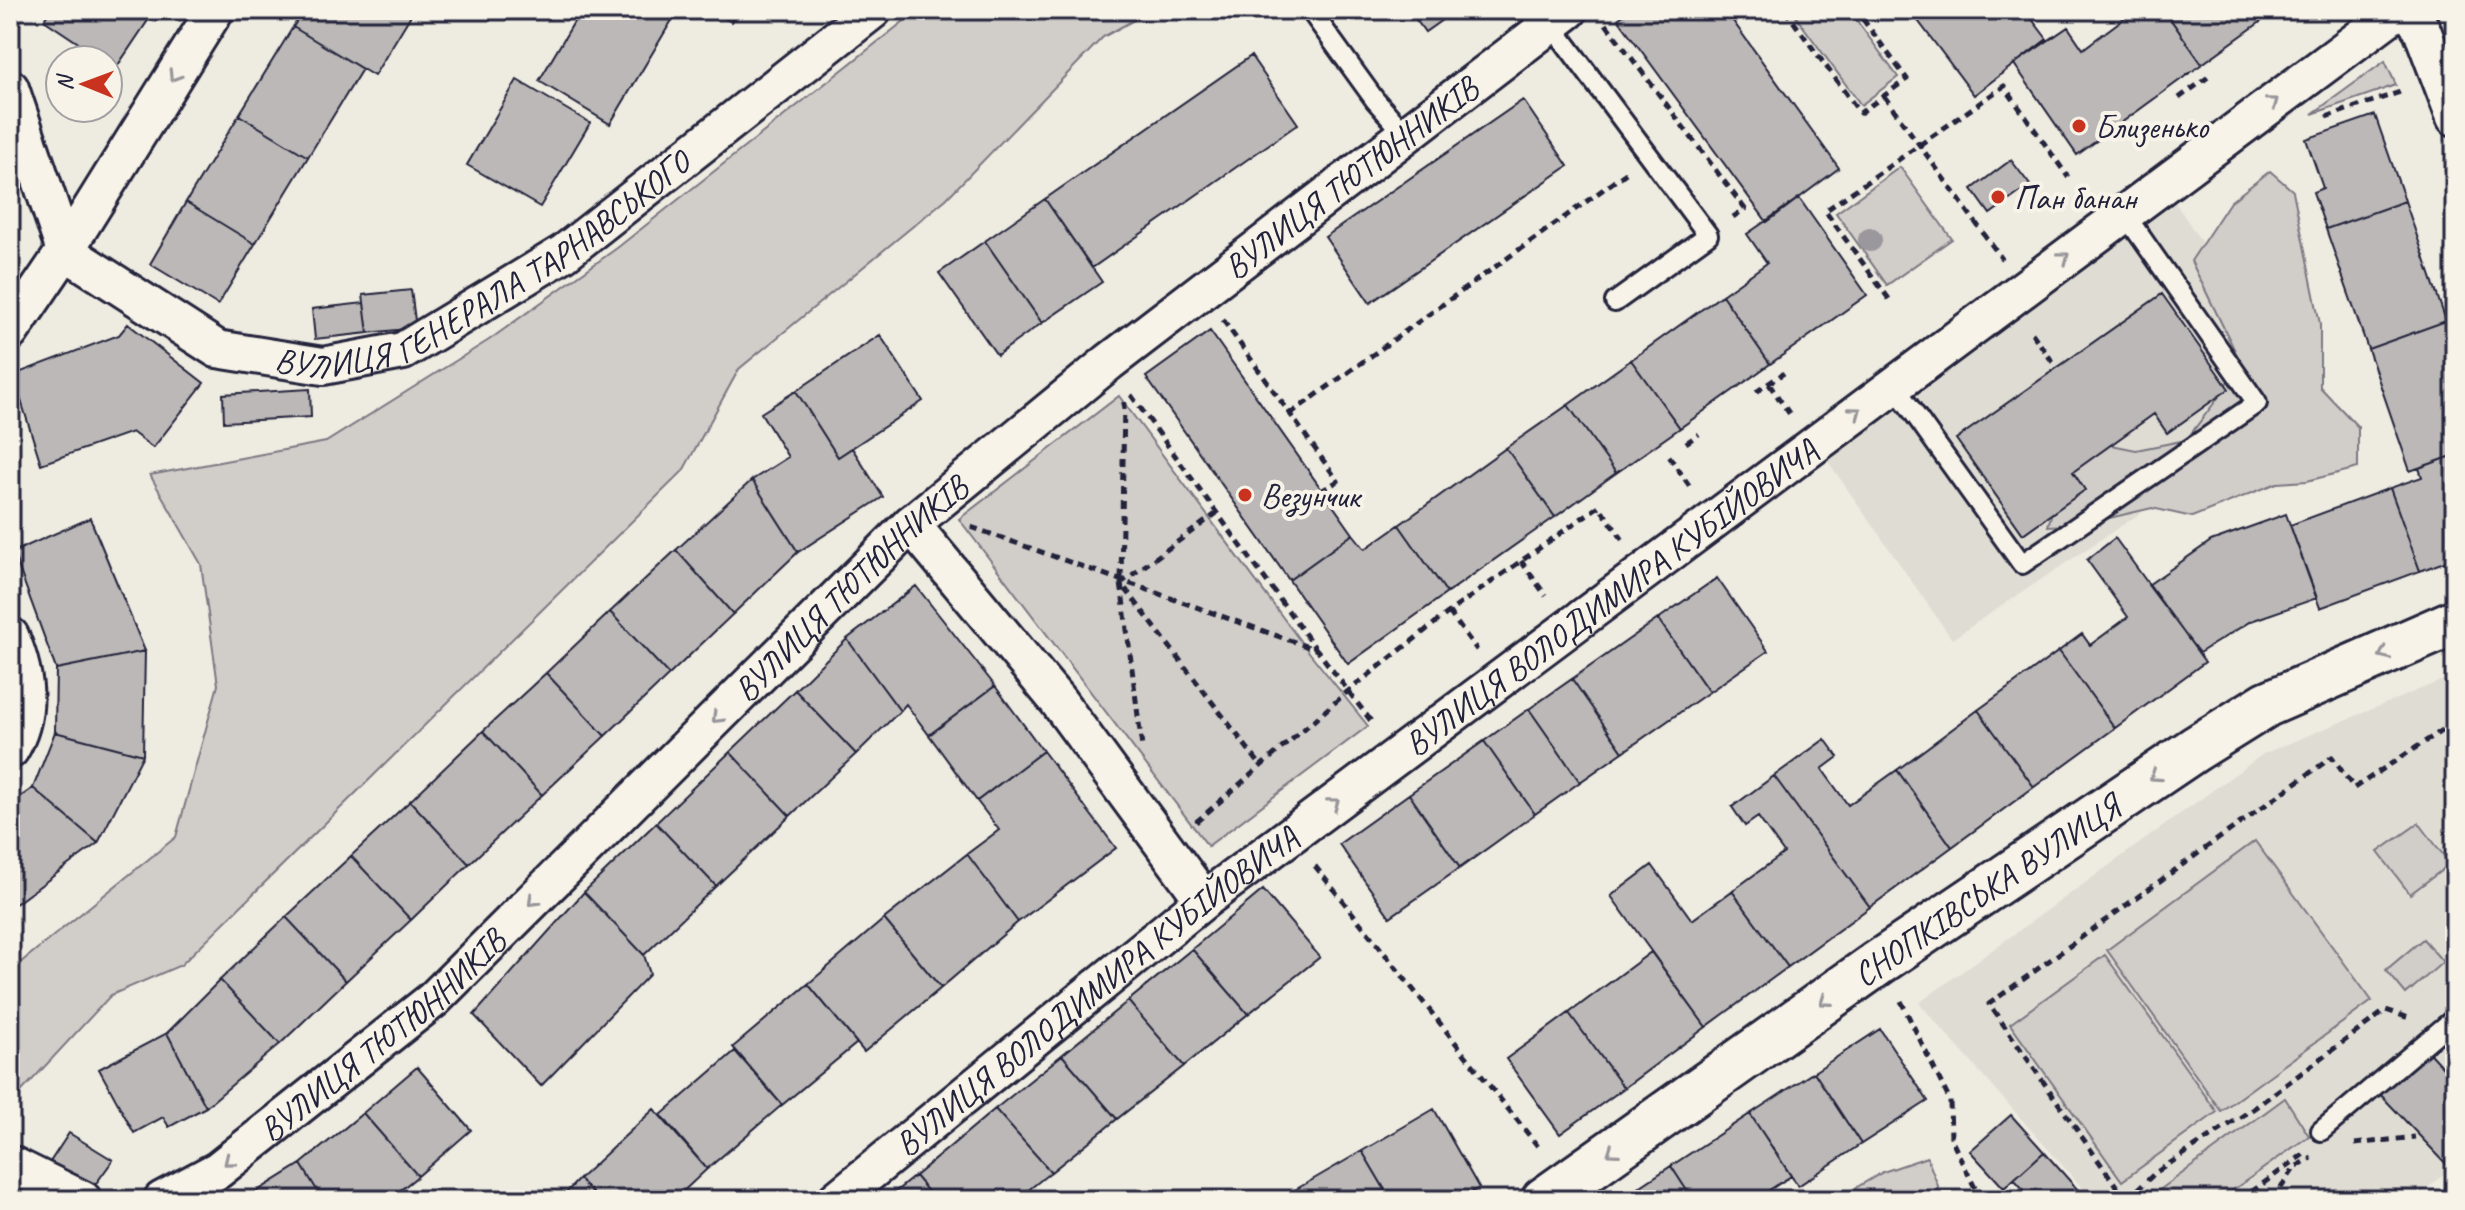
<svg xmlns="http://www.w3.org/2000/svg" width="2465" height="1210" font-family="Caveat,sans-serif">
	<rect width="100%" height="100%" fill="#eeebe1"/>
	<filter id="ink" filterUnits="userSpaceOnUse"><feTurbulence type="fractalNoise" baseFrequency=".0125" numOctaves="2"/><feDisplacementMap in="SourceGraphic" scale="16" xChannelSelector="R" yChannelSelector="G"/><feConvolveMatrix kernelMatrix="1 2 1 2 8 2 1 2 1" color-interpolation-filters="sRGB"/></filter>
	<g filter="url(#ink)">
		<path fill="#dfdcd4" d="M2172 198 2308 401 1952 639 1825 457Z
			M2455 675V1163L2415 1200H2093L1919 1003 2263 754Z"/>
		<path fill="#d1cdc9" stroke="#7a7882" stroke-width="2" d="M918 10H1152L1103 37 946 199 739 369 683 471 181 965 111 995 10 1104V971L176 837 218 685 201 564 150 475 326 442 489 340 617 248Z
			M1791 10H1849L1898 77 1861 105Z
			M2385 61 2396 85 2312 114Z
			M1900 167 1952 239 1887 285 1836 213Z
			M2270 171 2293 191 2320 324V387L2358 427V468L2307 481 2277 483 2192 517 2152 508 2084 524 2048 526 2063 474 2107 444 2136 450 2186 440 2221 394 2239 359 2191 261 2230 202Z
			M1119 396 1301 642 1368 726 1208 846 959 519Z
			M2419 823 2450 864 2410 894 2378 852Z
			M2255 841 2372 1001 2221 1111 2107 950Z
			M2423 939 2443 962 2406 994 2386 970Z
			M2105 955 2217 1112 2122 1181 2010 1024Z
			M2285 1098 2309 1136 2219 1200H2146Z
			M1927 1157 1938 1186 1937 1200H1835L1883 1172Z"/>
		<path fill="#bbb8b7" stroke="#22223b" stroke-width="2" d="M50 10H155L116 68 44 20Z
			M304 10H414L374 76 293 27Z
			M581 10H678L610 124 539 81Z
			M710 10H738L731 22Z
			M1409 10H1456L1425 32Z
			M1630 10H1725L1839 168 1767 222 1618 19Z
			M1910 10H2025L2047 39 1974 95Z
			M2135 10H2164L2202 64 2077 155 2014 64 2068 27 2083 49Z
			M2164 10H2277L2202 64Z
			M293 27 362 69 308 157 239 115Z
			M1251 56 1298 124 1092 268 1045 199Z
			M517 80 590 123 540 207 467 165Z
			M1523 100 1568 166 1370 303 1325 237Z
			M239 115 308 157 255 244 186 202Z
			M2375 115 2405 201 2326 229 2313 192 2323 188 2306 139Z
			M2011 160 2030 185 1990 214 1972 189Z
			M1799 198 1867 295 1770 364 1722 295 1767 263 1747 234Z
			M1045 199 1102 282 1042 323 985 241Z
			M2405 201 2446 321 2368 349 2326 229Z
			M186 202 255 244 218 305 150 264Z
			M985 241 1042 323 997 355 939 273Z
			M411 290 416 328 368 333 363 295Z
			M2162 294 2229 389 2167 433 2154 414 2073 472 2085 490 2023 534 1956 439Z
			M1722 295 1770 364 1680 428 1631 360Z
			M364 303 368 333 315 339 312 309Z
			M2446 321 2455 346V455L2410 471 2368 349Z
			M128 324 204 383 153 448 132 432 41 464 13 375 119 335Z
			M1210 331 1353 534 1289 580 1146 377Z
			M880 335 923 401 838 457 796 391Z
			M1631 360 1680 428 1616 473 1568 405Z
			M310 389 311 417 224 422 223 394Z
			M796 391 838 457 852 448 883 497 798 552 752 480 788 457 761 413Z
			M1568 405 1616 473 1555 517 1506 448Z
			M1506 448 1555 517 1447 593 1399 525Z
			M2455 455V558L2420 571 2390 488 2422 477 2419 468Z
			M752 480 798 552 733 614 676 550Z
			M2390 488 2420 571 2320 608 2290 525Z
			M2286 514 2317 598 2251 621 2199 653 2148 585 2211 541Z
			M90 518 145 651 56 669 13 552Z
			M1399 525 1447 593 1348 664 1289 580 1353 534 1365 549Z
			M2115 538 2205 662 2115 728 2059 651 2082 634 2090 645 2128 617 2087 560Z
			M676 550 733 614 669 675 610 612Z
			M1717 578 1768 651 1709 692 1658 619Z
			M916 586 995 686 929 735 906 704 900 711 847 639Z
			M610 612 669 675 605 736 546 673Z
			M1658 619 1709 692 1623 752 1572 679Z
			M847 639 900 711 856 754 795 690Z
			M145 651 143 755 55 732 56 669Z
			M2059 651 2115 728 2034 787 1978 710Z
			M546 673 605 736 542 795 483 731Z
			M1572 679 1623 752 1580 782 1529 709Z
			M995 686 1043 751 977 801 929 735Z
			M795 690 856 754 790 816 730 752Z
			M1529 709 1580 782 1535 814 1484 741Z
			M1978 710 2034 787 1952 847 1897 770Z
			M483 731 542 795 469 864 410 801Z
			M55 732 143 755 98 843 33 788Z
			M1825 739 1838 757 1822 769 1848 805 1897 770 1952 847 1870 907 1774 776Z
			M1484 741 1535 814 1460 868 1409 794Z
			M1043 751 1116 848 1018 922 967 854 999 830 977 801Z
			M730 752 790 816 716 886 656 823Z
			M1774 776 1870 907 1788 967 1732 891 1784 853 1758 817 1745 826 1732 807Z
			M33 788 98 843 10 908V804Z
			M1409 794 1460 868 1390 917 1339 844Z
			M410 801 469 864 411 920 351 856Z
			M656 823 716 886 644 955 584 892Z
			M967 854 1018 922 941 988 884 919Z
			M351 856 411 920 346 981 286 917Z
			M1652 865 1692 920 1732 891 1788 967 1706 1027 1611 896Z
			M1263 890 1320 957 1248 1014 1192 949Z
			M584 892 644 955 650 974 541 1086 474 1015Z
			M286 917 346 981 280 1044 220 980Z
			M884 919 941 988 864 1052 808 984Z
			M1192 949 1248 1014 1184 1066 1128 1001Z
			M1651 952 1706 1027 1624 1088 1569 1013Z
			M220 980 280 1044 206 1107 167 1033Z
			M808 984 857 1043 782 1105 733 1047Z
			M1128 1001 1184 1066 1117 1119 1062 1055Z
			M1569 1013 1624 1088 1560 1134 1506 1059Z
			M1880 1029 1928 1101 1861 1144 1814 1072Z
			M167 1033 206 1107 169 1127 163 1117 134 1133 99 1069Z
			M2423 1046 2452 1078 2455 1075V1163L2450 1168 2376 1090Z
			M735 1051 782 1105 707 1169 661 1115Z
			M1062 1055 1117 1119 1051 1172 995 1109Z
			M417 1067 471 1130 418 1176 363 1113Z
			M1814 1072 1861 1144 1798 1186 1750 1114Z
			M654 1109 707 1169 674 1200H599L579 1179Z
			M995 1109 1051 1172 1016 1200H935L915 1176Z
			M1434 1109 1479 1188 1459 1200H1391L1362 1151Z
			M363 1113 418 1176 388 1200H323L301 1164Z
			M1750 1114 1791 1176 1754 1200H1693L1671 1166Z
			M2011 1115 2044 1152 2004 1188 1970 1151Z
			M69 1133 113 1160 92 1189 50 1162Z
			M1362 1151 1391 1200H1292L1288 1194Z
			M2044 1152 2087 1200H2033L2014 1179Z
			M301 1164 323 1200H243Z
			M1671 1166 1693 1200H1620Z
			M915 1176 935 1200H885Z
			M579 1179 599 1200H559Z"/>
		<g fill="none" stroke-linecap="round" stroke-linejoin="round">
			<g stroke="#22223b" stroke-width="24">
				<path id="service" d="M1310 10 1375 100 1406 135
					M1551 24 1708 235 1615 302
					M1893 384 2022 564 2257 403 2124 213
					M2321 1131 2455 1018"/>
			</g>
			<g stroke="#22223b" stroke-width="42">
				<g id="minor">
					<path d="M2409 10 2422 30 2455 117"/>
					<path d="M10 88 65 251"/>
					<path id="s1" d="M65 251 217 349 323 366 403 351 564 253 873 10"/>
					<path d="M10 332 65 251 215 10"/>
					<path d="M911 524 1058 701 1204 900"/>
					<path d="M10 636C26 673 32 714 10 750"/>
					<path d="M10 1164 83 1200"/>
					<path id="s2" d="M162 1200 218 1170 434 999 911 524 1109 362 1569 10"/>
					<path id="s3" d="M836 1200 1204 900 2398 10"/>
				</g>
			</g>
			<g stroke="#22223b" stroke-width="50">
				<g id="secondary">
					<path id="s4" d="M1544 1200 1878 963 2195 749 2267 704 2455 622"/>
				</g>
			</g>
			<path stroke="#22223b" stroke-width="5" stroke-dasharray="8 6" stroke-linecap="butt" d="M1785 10 1860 113 1907 79 1856 10
				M2045 10 2052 18 2063 10
				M1606 24 1745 209 1733 217
				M1884 96 2002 259
				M2179 98 2211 75
				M2326 117 2403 91
				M1889 299 1825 211 2004 86 2068 177
				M1223 320 1338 481 1323 490
				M2032 333 2057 368
				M1769 384 1791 416
				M1756 392 1784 373
				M1131 395 1316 649
				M1124 402 1121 583 1142 747
				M1290 414 1626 173
				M1686 443 1699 434
				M1669 456 1691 488
				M1217 513 1121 583 1261 766
				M971 527 1317 650 1374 725
				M1521 561 1546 596
				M1449 612 1477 650
				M1196 822 1347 692 1449 612 1599 506 1623 540
				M1315 866 1540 1149
				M1901 1001 1950 1101 1951 1139 1981 1200
				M2355 1144 2415 1137
				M2126 1200 1989 1004 2332 757 2354 788 2455 722
				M2127 1200 2155 1173 2253 1109 2386 1010 2409 1018
				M2240 1200 2304 1154
				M2273 1200 2295 1167 2312 1158"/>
			<use href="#service" stroke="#f7f3e8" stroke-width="18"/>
			<use href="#minor" stroke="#f7f3e8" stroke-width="36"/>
			<use href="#secondary" stroke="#f7f3e8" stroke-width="44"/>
		</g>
		<circle fill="#9b989d" cx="1870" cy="240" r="12"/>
		<defs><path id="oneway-chevron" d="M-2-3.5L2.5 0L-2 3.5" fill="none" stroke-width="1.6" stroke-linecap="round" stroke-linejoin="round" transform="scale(2)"/></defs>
		<g stroke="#97959a">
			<use href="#oneway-chevron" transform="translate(174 76) rotate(122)"/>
			<use href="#oneway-chevron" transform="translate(2273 102) rotate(-37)"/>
			<use href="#oneway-chevron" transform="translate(2064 257) rotate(-37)"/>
			<use href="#oneway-chevron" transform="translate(1856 412) rotate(-37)"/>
			<use href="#oneway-chevron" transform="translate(2384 654) rotate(156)"/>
			<use href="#oneway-chevron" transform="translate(717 718) rotate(135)"/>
			<use href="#oneway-chevron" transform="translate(2155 776) rotate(146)"/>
			<use href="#oneway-chevron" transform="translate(1334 803) rotate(-37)"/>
			<use href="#oneway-chevron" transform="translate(533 901) rotate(135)"/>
			<use href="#oneway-chevron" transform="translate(1825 1001) rotate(145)"/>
			<use href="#oneway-chevron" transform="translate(1612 1152) rotate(145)"/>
			<use href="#oneway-chevron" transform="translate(229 1161) rotate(141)"/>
		</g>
	</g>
	<g fill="#c8321e" stroke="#f7f3e8" stroke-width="3">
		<circle cx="2079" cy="126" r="8"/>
		<circle cx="1998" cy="197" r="8"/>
		<circle cx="1245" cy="495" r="8"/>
	</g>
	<g text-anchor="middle" stroke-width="8" stroke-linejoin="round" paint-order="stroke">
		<g font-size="34" fill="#22223b" stroke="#f7f3e8" text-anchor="start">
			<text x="2095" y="138">Близенько</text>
			<text x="2014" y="209">Пан банан</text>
			<text x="1261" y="507">Везунчик</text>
		</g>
		<g font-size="34" fill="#22223b" stroke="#f7f3e8">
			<text dy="12" stroke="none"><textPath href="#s2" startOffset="1572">ВУЛИЦЯ ТЮТЮННИКІВ</textPath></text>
			<text dy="12" stroke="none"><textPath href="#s1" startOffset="476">ВУЛИЦЯ ГЕНЕРАЛА ТАРНАВСЬКОГО</textPath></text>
			<text dy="12" stroke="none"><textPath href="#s2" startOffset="924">ВУЛИЦЯ ТЮТЮННИКІВ</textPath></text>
			<text dy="12" stroke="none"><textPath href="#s3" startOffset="982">ВУЛИЦЯ ВОЛОДИМИРА КУБІЙОВИЧА</textPath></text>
			<text dy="12" stroke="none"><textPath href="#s4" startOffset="540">СНОПКІВСЬКА ВУЛИЦЯ</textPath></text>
			<text dy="12" stroke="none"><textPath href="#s3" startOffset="334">ВУЛИЦЯ ВОЛОДИМИРА КУБІЙОВИЧА</textPath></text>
			<text dy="12" stroke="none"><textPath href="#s2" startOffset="276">ВУЛИЦЯ ТЮТЮННИКІВ</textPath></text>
		</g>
	</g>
	<rect width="2465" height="1210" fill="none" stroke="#f7f3e8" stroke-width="40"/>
	<rect x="20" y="20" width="2425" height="1170" fill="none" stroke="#22223b" stroke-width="3" filter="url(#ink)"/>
	<g transform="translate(84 84) rotate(271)"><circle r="38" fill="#f7f3e8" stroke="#a29fa3" stroke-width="2"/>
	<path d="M0-6L14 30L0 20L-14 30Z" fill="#c8321e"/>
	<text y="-12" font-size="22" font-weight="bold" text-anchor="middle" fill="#22223b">N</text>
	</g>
</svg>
